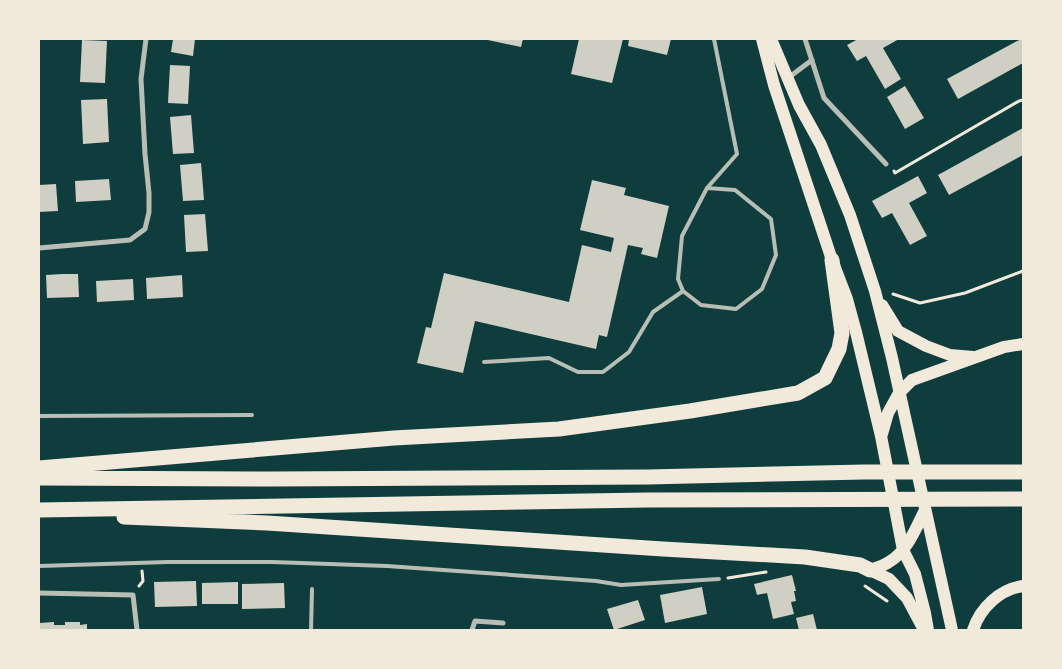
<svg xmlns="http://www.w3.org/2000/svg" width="1062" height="669" font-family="'Sofia Sans Condensed',sans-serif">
	<rect width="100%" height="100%" fill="#0f3d3e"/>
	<path fill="#cfcfc3" d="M173 39H195L193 56 171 52Z
		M483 39H523L521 47Z
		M579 39H623L612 83 571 74Z
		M629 39H671L667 55 628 46Z
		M858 39H899L883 48 901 79 885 89 866 56 857 61 847 45Z
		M1021 39H1023V63L958 99 947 79Z
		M82 40 107 41 105 83 80 82Z
		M170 65 190 66 188 104 168 103Z
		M905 86 924 118 905 129 887 97Z
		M107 99 109 142 83 144 81 100Z
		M191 115 194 153 173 154 170 117Z
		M1023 128V155L949 195 938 175Z
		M201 163 204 200 183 201 180 165Z
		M918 176 927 193 909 203 927 236 910 245 892 213 882 218 872 201Z
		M109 179 111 200 76 202 75 181Z
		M592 180 626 188 624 195 669 206 657 258 641 254 643 248 628 245 607 337 599 335 596 349 475 321 463 373 417 363 426 327 431 328 444 273 569 302 582 245 611 252 614 238 580 230Z
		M56 184 58 211 39 212V185Z
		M205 214 208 251 186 252 184 215Z
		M62 274H78L79 297 47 298 46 275Z
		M182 275 183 297 147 299 146 278Z
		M133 279 134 300 97 302 96 281Z
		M792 575 796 591H794L796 601 791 602 794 614 773 619 767 593 757 595 754 584Z
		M196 581 197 606 155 607 154 582Z
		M238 582V604H202V583Z
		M284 583 285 608 242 609V584Z
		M702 587 707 614 665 623 660 595Z
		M638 600 645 620 614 630 607 609Z
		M813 614 817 630H799L796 618Z
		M54 622V625H65V622H80V625L87 624V630H39V623Z"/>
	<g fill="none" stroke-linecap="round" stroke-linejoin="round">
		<path stroke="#f1e9da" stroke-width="3" d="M894 171 895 173 1019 101 1023 100
			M893 294 920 303 965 293 1023 271
			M728 578 766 572
			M139 586 143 581 142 571
			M865 586 887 601"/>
		<path stroke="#b8beb3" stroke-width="4" d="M683 291 701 305 736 309 762 289 776 255 771 219 735 190 707 188
			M484 362 549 358 578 372H603L629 352 653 312 683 291 678 279 682 236 707 188 737 154 714 39
			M39 416 252 415
			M39 566 168 562H272L387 566 596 581 621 585 719 579
			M311 630 312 589"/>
		<path stroke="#b8beb3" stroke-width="5" d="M805 39 824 98 886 164
			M788 78 812 60
			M39 248 130 240 145 229 149 212V193L145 154 141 79 146 39
			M39 593 133 595 137 630
			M472 630 475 621 503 623"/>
		<path stroke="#f1e9da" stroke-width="12" d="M762 39 774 85 832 260 847 299 856 332 881 436 903 550 915 574 925 613 928 630
			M771 39 799 105 821 145 850 215 875 291 892 358 952 630
			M882 305 898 331 926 346 950 355 973 357
			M882 434 888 413 899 393 912 380 1004 347 1023 344
			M870 570C876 568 883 566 889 562 907 552 916 528 925 510
			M870 570 889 579 907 598 924 630
			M973 630C980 608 1000 589 1023 586"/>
		<path stroke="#f1e9da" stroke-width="15" d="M39 468 394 438 559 429 690 411 798 393 825 378 839 349 842 333 832 260
			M39 478 273 479 648 477 864 472H1023
			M39 510 647 500 1023 499
			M124 517 267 523 663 549 805 557 860 565 870 570"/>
	</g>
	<rect width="1062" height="669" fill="none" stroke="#f1e9da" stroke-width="80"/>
</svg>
